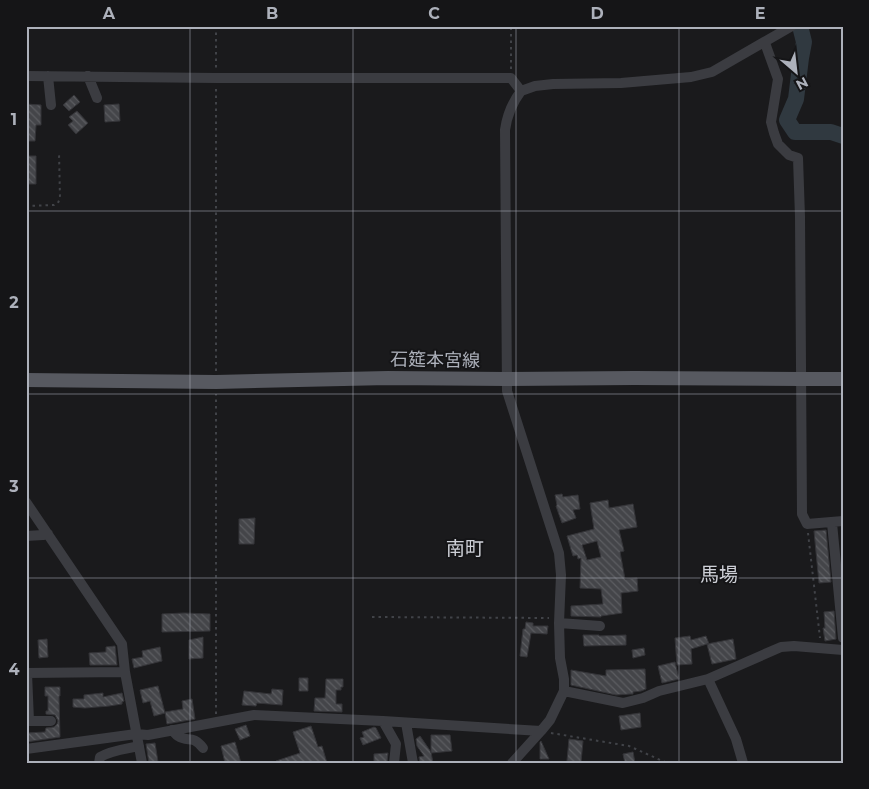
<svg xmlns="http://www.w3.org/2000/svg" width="869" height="789" font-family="Montserrat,'Noto Sans JP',sans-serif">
	<defs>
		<pattern id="building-back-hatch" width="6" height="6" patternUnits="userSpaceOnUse" patternTransform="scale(1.25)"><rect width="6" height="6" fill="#444549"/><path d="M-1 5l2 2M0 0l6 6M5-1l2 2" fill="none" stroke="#5c5d61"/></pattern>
	</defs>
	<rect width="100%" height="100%" fill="#1a1a1c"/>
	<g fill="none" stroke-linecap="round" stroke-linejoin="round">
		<path stroke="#303940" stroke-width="16" d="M800 26 804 42 801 58 796 99 787 120 795 132H831L843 136"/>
	</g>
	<path fill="url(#building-back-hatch)" stroke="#343438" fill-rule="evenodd" d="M74 95 80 102 69 111 63 105Z
		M26 104 41 105V125H36L35 141H26Z
		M119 104 120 121 105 122 104 105Z
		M77 111 88 123 76 134 68 125 73 121 69 117Z
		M26 156H36V184H26Z
		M562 494 563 497 578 495 580 509 573 510 576 518 562 523 556 506 557 505 555 495Z
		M608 500 609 508 633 504 637 527 619 530 624 551 620 552 625 579 637 578 638 591 621 593 622 613 601 616V617L571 616V606L603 604 601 589 580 588 581 558 578 559 577 555 573 556 567 536 594 529 590 503ZM597 541 601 557 587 560 582 545Z
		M255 518 254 544H239V519Z
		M826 530 831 582 819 583 814 531Z
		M834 611 836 639 825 641 823 628H825L824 612Z
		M184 613 210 614V631L162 632V614Z
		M526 622 533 623V626H548L547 634 531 633 527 657 520 656 523 629H525Z
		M583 635H599V636L626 635V645L584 646Z
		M690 636 691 640 706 636 709 644H707L733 639 736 659 712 664 707 644 691 649 692 664 677 665 675 638Z
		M203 637V658L189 659V640Z
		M47 639 48 657 39 658 38 640Z
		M115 646 117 665H90L89 653 106 652V647Z
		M160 647 162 661 134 668 132 659 143 657 142 651Z
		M644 648 645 655 633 658 632 650Z
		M675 662 679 679 662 683 658 666Z
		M645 669 646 689 641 691 633 692V694H630L616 695 571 685V670L606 676V670Z
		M299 678H308V691H299Z
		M326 679H343V687H341V690H336V704H342V712L314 711 315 698H325Z
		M158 686 165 713 154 716 150 701 143 703 140 690Z
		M45 687H60V696H59L60 737 26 742V733L45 732 46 728 54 727 57 724 58 721 55 715 46 714V711H48V696H45Z
		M272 689 283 690 282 705 257 703 256 706 242 705 244 691 271 694Z
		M103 693V697L122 693 124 701 122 702V704L109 706 85 708 73 707V699H84V695Z
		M192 699 195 719 167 724 165 712 183 709 182 701Z
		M640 713 641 727 621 730 619 716Z
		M246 725 250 736 240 740 235 729Z
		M311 726 318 747 322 746 327 763H276V761L300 753 293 732Z
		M374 727 376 728 381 738 363 745 360 738 364 737 362 732Z
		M431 735H450L452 751 431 753Z
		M420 736 431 752 433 763H420L419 757 424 756 417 746 416 739Z
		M569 739 583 741 581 762 567 761Z
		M541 741 549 759H540V742Z
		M235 742 241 763H225L221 746Z
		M155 743 158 762 149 763 146 744Z
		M633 752 635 763H625L623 754Z
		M388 753 387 762 374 763V754Z"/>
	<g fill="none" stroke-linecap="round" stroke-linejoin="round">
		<path stroke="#414348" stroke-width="2" stroke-dasharray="2.5 4" stroke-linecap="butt" d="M216 26V69
			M511 69V26
			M26 206 54 205 58 203 60 198 59 152
			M216 371V86
			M808 533 820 638
			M372 617 549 618
			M216 714V394
			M551 733 629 746 667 763"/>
		<path stroke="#3b3c41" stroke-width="10" d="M765 43 778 79 771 122 774 133 778 144 789 155 798 158 800 217 802 514 807 524 843 521
			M26 76 216 78H511L521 91
			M48 76 51 105
			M88 76 97 98
			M26 502 122 644 125 672 142 763
			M832 523 843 638
			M26 536 43 535 48 534
			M559 623 600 626
			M26 673 125 672
			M27 673 29 721
			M708 679 736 739 743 763
			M564 691 623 703 643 698 659 691 708 679 781 647 794 646 843 650
			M26 721H51
			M383 721 396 744 394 763
			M406 723 413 763
			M172 730C174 732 176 735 178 736 188 743 192 734 203 748
			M26 749 136 734 148 735 254 715 383 721 541 731
			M99 763 100 757C112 750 126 749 139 746
			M512 763 541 731 550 720 564 691V679L560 658 559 623 561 575 559 553 507 391 505 130C507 115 512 103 521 91L535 86 553 84 621 83 691 77 712 72 792 26"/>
		<path stroke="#575960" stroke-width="14" d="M26 380 216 382 388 378 506 379 634 378 801 379H843"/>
	</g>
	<path fill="none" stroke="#adb1bb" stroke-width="1" stroke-opacity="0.55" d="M190 26V763M353 26V763M516 26V763M679 26V763M26 211H843M26 394H843M26 578H843"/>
	<g text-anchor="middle" stroke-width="4" stroke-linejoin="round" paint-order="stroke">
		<g font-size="18" fill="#adb1bb" stroke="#151517">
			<text transform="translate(435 360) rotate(1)" y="6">石筵本宮線</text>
		</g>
		<g font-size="19" fill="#ced0d7" stroke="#151517">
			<text x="465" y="555">南町</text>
			<text x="719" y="581">馬場</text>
		</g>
	</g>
	<rect width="869" height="789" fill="none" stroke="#151517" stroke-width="55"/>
	<g transform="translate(796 72) rotate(152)" stroke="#151517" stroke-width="4" paint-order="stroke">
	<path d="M0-4L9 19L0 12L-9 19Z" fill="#adb1bb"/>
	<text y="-8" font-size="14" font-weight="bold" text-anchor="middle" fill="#adb1bb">N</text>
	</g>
	<rect x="28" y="28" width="814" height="734" fill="none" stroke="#adb1bb" stroke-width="2"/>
	<g font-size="16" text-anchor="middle" font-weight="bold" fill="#adb1bb">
		<text x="109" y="19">A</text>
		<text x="272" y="19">B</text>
		<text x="434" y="19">C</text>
		<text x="597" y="19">D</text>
		<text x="760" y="19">E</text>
		<text x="14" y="125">1</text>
		<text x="14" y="308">2</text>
		<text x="14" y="492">3</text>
		<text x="14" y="675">4</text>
	</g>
</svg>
